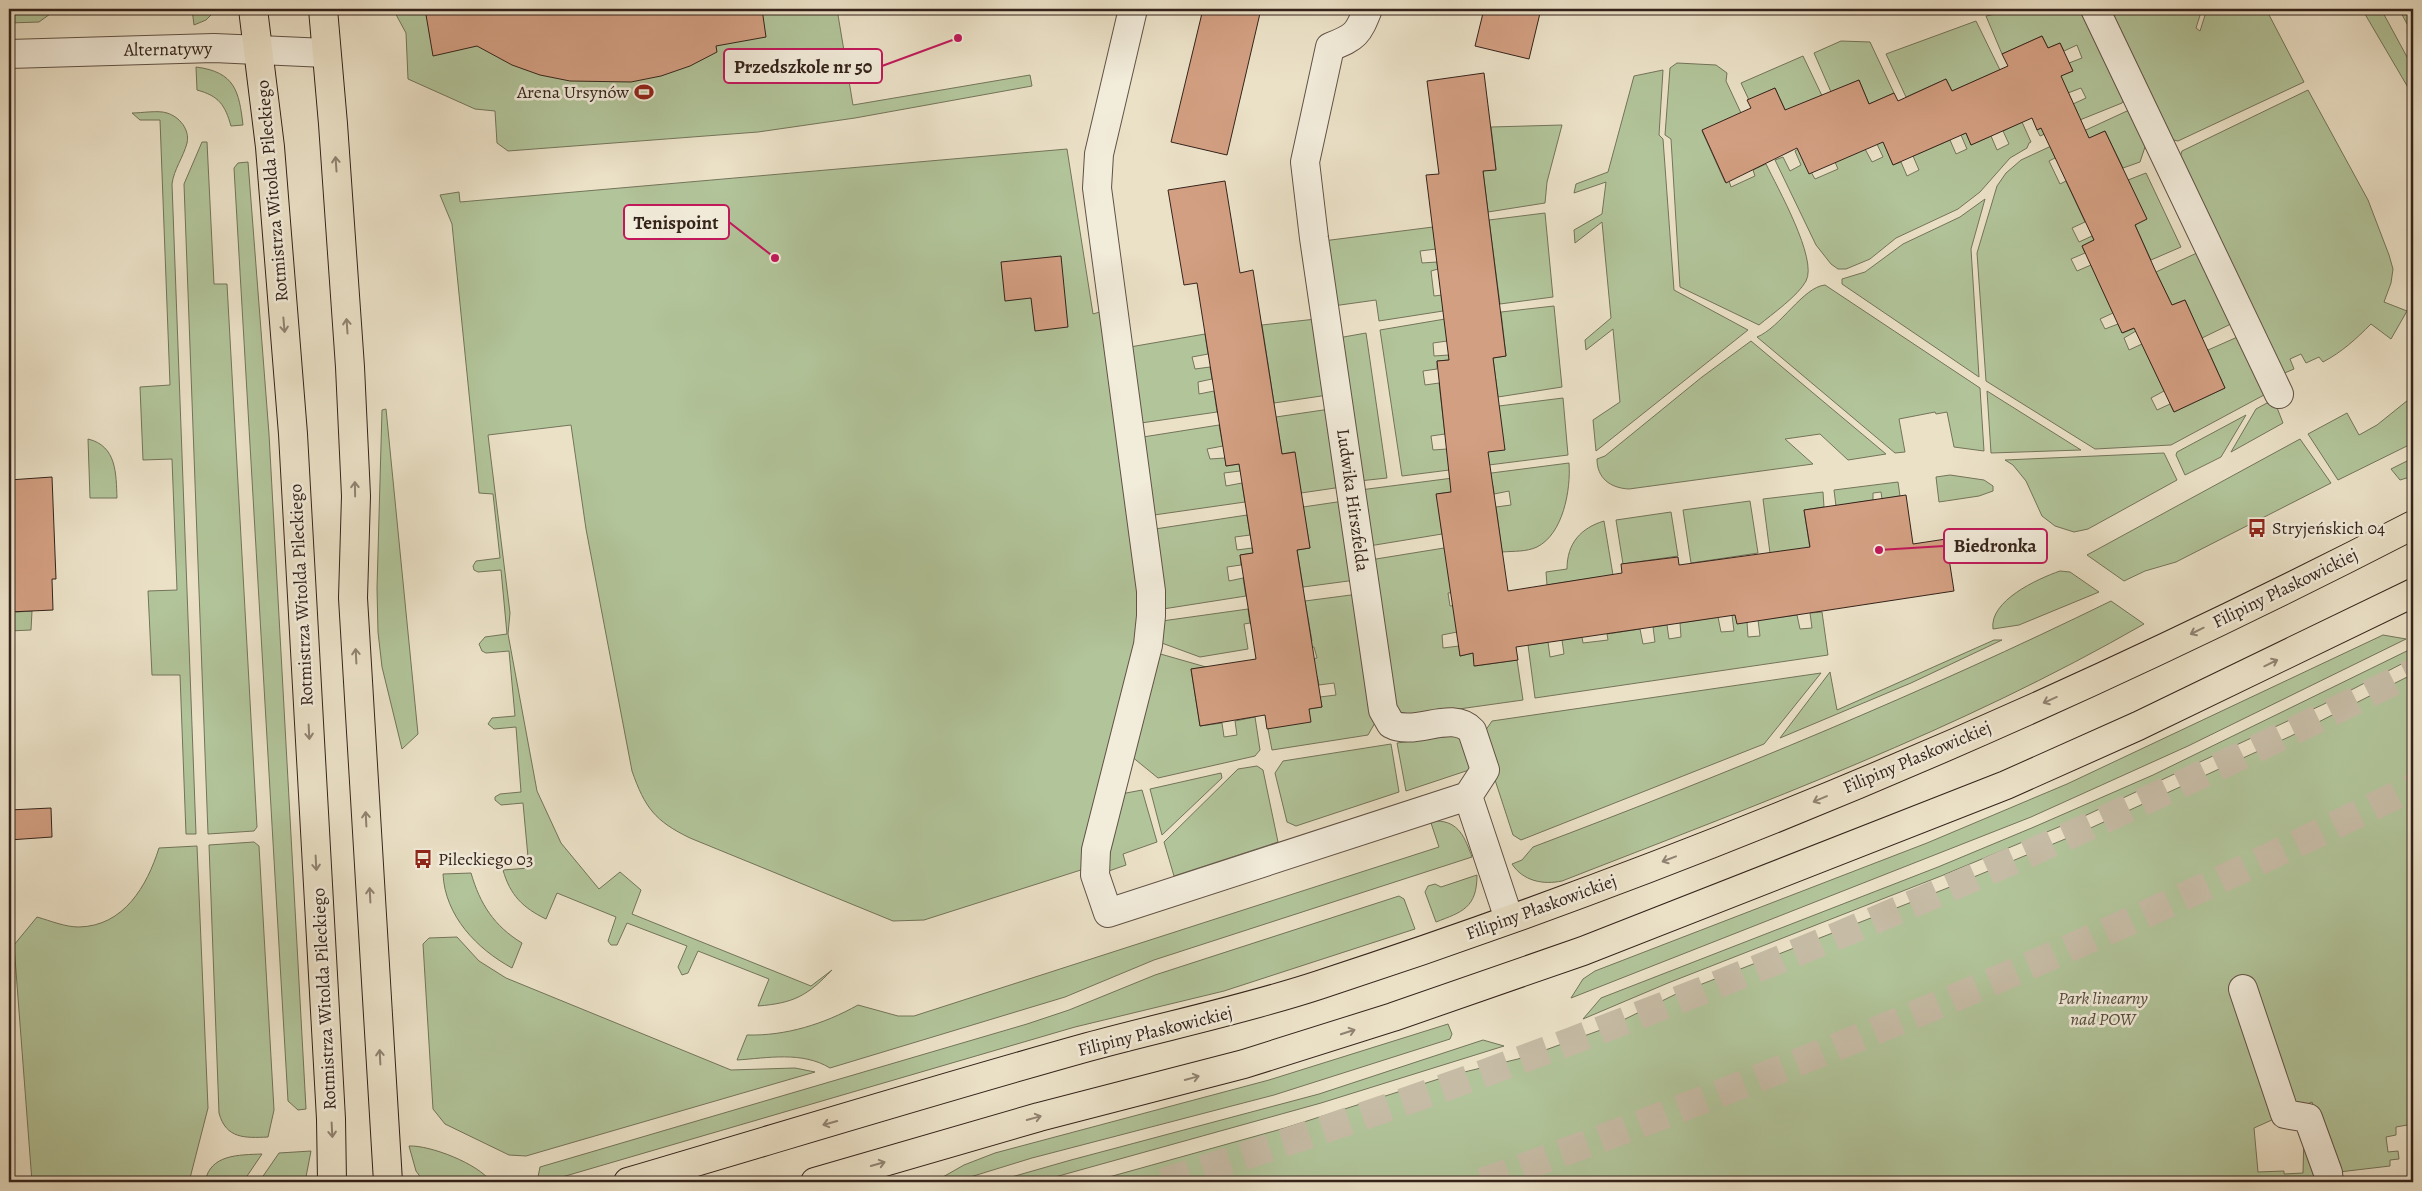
<svg xmlns="http://www.w3.org/2000/svg" width="2422" height="1191" font-family="Alegreya,serif">
	<rect width="100%" height="100%" fill="#ebe1c7"/>
	<filter id="stains"><feTurbulence type="fractalNoise" baseFrequency=".004" numOctaves="4"/><feColorMatrix values="0 0 0 0 .2 0 0 0 0 .09 0 0 0 0 .02 0 0 0 .5 -.17"/></filter>
	<radialGradient id="worn" r=".72"><stop offset=".6" stop-color="#630" stop-opacity="0"/><stop offset="1" stop-color="#630" stop-opacity=".3"/></radialGradient>
	<path fill="#b2c49a" stroke="#73745a" d="M9 9H57L39 22 9 23Z
		M192 9H217L206 20 194 25Z
		M393 9H837L853 105 1030 75 1032 86 855 118 758 132 508 151 497 143 495 111 475 109 408 79 406 33Z
		M2019 9H2085L2126 96 2122 103 2040 136 2037 130 2077 112 2073 104 2086 98 2081 88 2068 93 2060 76 2072 71 2069 63 2082 58 2077 45 2064 51 2060 43 2048 48 2042 36 2002 54 1986 16Z
		M2113 9H2202L2196 28 2200 31 2207 9H2253L2267 11 2304 82 2178 141 2169 139 2111 14Z
		M2362 9H2381L2413 68V96Z
		M2399 9H2413V35Z
		M1976 21 2000 70 1952 91 1946 79 1906 97 1886 54Z
		M1841 41 1870 42 1894 93 1869 104 1859 80 1831 92 1814 53Z
		M1803 56 1826 104 1790 120 1775 88 1749 100 1741 83Z
		M1677 63 1716 65 1727 73 1726 81 1741 113 1702 131 1725 182 1729 181 1731 187 1755 176 1753 170 1766 164C1777 187 1818 259 1806 281 1798 296 1772 314 1759 325L1680 287 1671 139 1665 135 1670 68Z
		M196 67C235 72 239 91 243 125L231 126C225 105 219 96 197 90Z
		M1663 70 1659 135 1663 139 1674 290 1748 330 1596 451 1593 420 1620 402 1613 329 1586 350 1585 340 1611 318 1602 222 1575 243 1574 230 1602 214 1606 182 1574 193 1576 184 1608 172 1634 76Z
		M2308 90 2368 200 2389 255 2393 269 2391 283 2384 302 2407 311 2391 339 2371 324C2356 339 2342 352 2323 362L2319 357 2306 363 2301 354 2290 359 2294 369 2280 375 2179 160 2182 151Z
		M2127 111 2135 113 2147 141 2140 162 2123 168 2105 131 2054 155 2055 158 2049 161 2060 184 2066 181 2085 222 2072 228 2079 242 2092 236 2094 240 2082 246 2085 253 2071 259 2077 271 2091 265 2113 313 2100 319 2105 329 2118 324 2123 333 2135 328 2136 331 2124 338 2129 350 2142 344 2164 391 2151 398 2157 410 2170 404 2174 412 2225 388 2208 350 2242 335 2267 389 2264 395 2171 445 2095 449 1986 381 1977 253 1997 186 2006 173 2021 160Z
		M132 113C142 113 158 110 167 113 180 117 190 130 187 143 183 158 174 169 172 184L196 834H186L180 675H152L148 591 177 590 172 459 143 460 140 387 170 385 160 120H140Z
		M2022 122 2031 142 2029 143 2027 148 2010 158 1980 192 1958 209 1896 238 1870 259 1846 269H1838L1831 264 1816 245 1775 160 1783 157 1790 171 1801 165 1795 151 1798 149 1815 179 1838 169 1835 162 1865 149 1872 162 1883 157 1877 144 1883 141 1893 165 1901 162 1907 176 1919 170 1913 156 1950 140 1956 154 1967 149 1961 135 1966 133 1971 145 1991 136 1997 150 2009 144 2003 131Z
		M1562 125 1547 182 1545 203 1488 212 1483 171 1496 169 1491 127Z
		M202 142H207L214 284H227L257 827 254 831 208 834 184 184Z
		M1067 149 1093 314 1103 311 1141 592 1137 645 1084 869 924 920 893 921 690 838C655 821 645 808 632 771L586 529 571 425 488 435 510 613 508 634 537 791 561 843 599 889 620 872 641 890 632 914 811 986 832 970C807 996 794 1003 758 1006L769 979 698 951 688 973 682 975 678 967 687 946 627 923 617 945H611L608 941 616 917 557 893 546 919C523 908 510 895 503 870L529 868 523 803 501 805 495 800V797L500 794 521 792 516 727 494 729 488 724 492 718 515 716 509 651 486 653 482 651 479 644 485 637 507 634 501 570 478 572 474 570 473 566 476 561 500 558 493 494 479 493 452 224 440 195 459 192 460 202Z
		M248 162 269 434 306 1109 298 1110 288 1101 234 168 238 163Z
		M2146 173 2181 247 2151 260 2135 225 2146 218 2128 180Z
		M1985 199 1971 249 1979 377 1842 284V279L1865 272 1903 244 1960 217Z
		M1545 213 1553 297 1500 304 1489 220Z
		M1433 227 1436 249 1420 251 1422 263 1437 262 1438 269 1431 271 1434 296 1442 295 1443 311 1379 321 1376 300 1333 306 1323 241Z
		M2199 252 2237 321 2202 338 2185 300 2172 305 2156 272Z
		M1825 285 1980 388 1984 451 1954 447 1947 412 1936 414 1935 412 1899 419 1905 452 1895 453 1757 337C1780 328 1803 287 1825 285Z
		M1554 306 1562 387 1498 397 1493 358 1506 356 1501 312Z
		M1316 319 1328 395 1274 403 1262 325Z
		M1445 319 1447 341 1433 343 1434 356 1449 355 1450 360 1437 361V369L1423 371 1425 385 1439 383 1445 434 1431 436 1433 450 1447 449 1499 406 1563 398 1568 455 1402 476 1380 330Z
		M1366 333 1387 478 1359 481 1338 338Z
		M1205 334 1208 354 1192 357 1195 369 1210 367 1212 379 1198 382 1199 394 1214 391 1217 412 1141 423 1130 347Z
		M1751 341 1886 454 1848 460 1820 434 1785 439 1813 464 1629 489C1610 488 1597 478 1597 459L1605 456 1702 377Z
		M1987 391 2081 450 1991 453Z
		M2413 396V443L2338 480 2308 434 2347 413 2359 435 2377 425Z
		M2267 403 2276 405 2283 423 2231 452 2256 409Z
		M386 409 418 734 402 749 382 667 378 632 377 588 382 410Z
		M1330 409 1342 487 1301 493 1294 452 1282 454 1276 417Z
		M2246 415 2221 457 2185 475 2176 455 2177 452Z
		M1219 425 1223 446 1207 449 1210 459 1225 458 1226 466 1239 464 1240 471 1224 473 1226 486 1242 483 1245 502 1154 515 1143 437Z
		M88 439C117 446 116 474 117 498H90Z
		M2300 439 2331 483 2176 562 2145 571 2124 581 2087 555Z
		M2164 453 2177 480 2088 529 2074 532 2055 526 2042 516 2026 481 2013 465 2005 460Z
		M2413 458V476L2400 480 2391 469Z
		M1569 463C1571 490 1563 534 1537 547 1526 552 1514 551 1502 552L1496 507 1511 505 1509 491 1494 494 1493 486 1437 494 1442 534 1369 546 1360 490Z
		M1950 475 1984 480 1993 486V491L1979 496 1939 502 1936 477Z
		M1898 482 1900 496 1882 499 1881 492 1873 493V500L1836 506 1834 490Z
		M1823 492 1824 507 1804 510 1811 555 1771 561 1763 499Z
		M1344 501 1356 580 1303 587 1297 550 1310 548 1303 507Z
		M1750 501 1758 553 1691 563 1683 510Z
		M1671 512 1678 556 1623 564 1616 520Z
		M1247 515 1250 535 1235 537 1237 550 1252 548 1253 553 1240 555 1241 565 1227 567 1229 581 1243 578 1246 596 1163 609 1155 529Z
		M1604 521 1613 575 1547 585 1546 572 1567 569C1567 543 1581 528 1604 521Z
		M30 539 16 612 32 611 31 630 9 631V540Z
		M1444 548 1464 591 1448 593 1450 606 1466 604 1457 632 1442 635 1443 648 1459 646 1460 656 1473 653 1475 666 1517 660 1523 700 1409 716 1400 713 1393 707 1372 566 1376 559Z
		M2060 571 2070 572 2099 592 2019 625 1993 629C1989 601 2037 579 2060 571Z
		M1351 595 1358 601 1376 721 1368 735 1272 750 1268 729 1309 709 1322 707 1320 697 1336 695 1334 683 1319 685 1317 676 1301 661 1317 658 1314 647 1299 648 1312 641 1305 601Z
		M2111 601 2144 624C1960 730 1759 804 1562 881 1543 885 1523 881 1512 864L1522 860 1533 847C1729 773 1923 693 2111 601Z
		M1248 609 1250 623 1244 624 1248 649 1200 657 1159 642 1162 621Z
		M1822 612 1828 655 1535 698 1528 645 1548 642 1550 657 1564 654 1562 640 1582 637 1583 643 1608 640 1607 634 1640 629 1643 644 1655 642 1653 627 1667 625 1669 639 1681 637 1680 623 1718 617 1721 632 1734 631 1732 615H1735L1747 622 1748 637 1760 636 1758 620 1797 615 1800 629 1812 628 1810 613Z
		M2383 635 2406 639 2188 746 2031 817 1571 998 1583 979 1595 971 1927 843 2067 784Z
		M1994 640H2002L1911 683 1780 738 1830 672 1837 710Z
		M2413 648V658L2324 704 2078 819 1941 876 1668 983 1583 1019 1601 998 1938 867 2034 827 2153 775Z
		M1157 653 1206 667 1191 669 1200 726 1222 723 1224 737 1237 735 1235 721 1255 717 1260 750 1255 756 1158 778 1131 756Z
		M1821 673 1764 744 1521 840 1513 835 1481 737 1492 721Z
		M2413 674V1124L2396 1127V1135L2386 1137 2388 1152 2398 1151 2399 1159 2390 1160V1166L2339 1172 2312 1102 2254 1128 2258 1172 2284 1171V1174L2303 1173 2304 1134 2319 1182H1091L1285 1128 1448 1076 1526 1057 1609 1027 1674 995 1945 889 2082 832 2291 736Z
		M1458 735 1468 741 1472 769 1406 791 1397 743Z
		M1391 744 1399 792 1296 826 1287 822 1275 773 1283 761Z
		M1257 766 1263 770 1278 842 1174 876 1164 842 1238 769Z
		M1221 773 1222 778 1162 835 1150 789Z
		M1142 790 1157 842 1123 854 1126 865 1106 872 1121 794Z
		M1436 821C1459 821 1465 838 1472 857L1154 960 1065 997 830 1068C802 1051 768 1058 737 1060L747 1035C786 1036 824 1024 858 1005L898 1016H914L1439 847 1431 823Z
		M254 842 259 846 274 1110 268 1137C245 1138 226 1139 219 1113L209 845Z
		M197 846 208 1108 189 1182H32L14 945 37 917C51 921 65 927 79 927 124 926 147 886 159 848Z
		M471 873C480 904 494 926 522 943L512 968C477 949 445 916 443 874Z
		M1477 875C1477 908 1462 912 1436 922L1425 892 1428 886 1435 884 1441 887Z
		M1399 896 1404 899 1415 929 1224 991 1075 1027 545 1182H537L540 1167 1027 1024 1069 1010 1155 975Z
		M457 937 479 961 506 978 731 1070 795 1068 815 1072 526 1156 509 1155 445 1124 433 1109 423 944 429 938Z
		M1448 1024 1452 1034 1450 1039 1274 1095 1032 1158 954 1182H934L964 1165 995 1153 1269 1080Z
		M1483 1040 1504 1046 1321 1103 1037 1182H994L1071 1160 1319 1094Z
		M409 1146C430 1145 479 1164 491 1182H424L416 1171Z
		M311 1151 305 1182H259L279 1153Z
		M262 1154 243 1182H205C210 1154 239 1155 262 1154Z"/>
	<path fill="#d39f82" stroke="#34231b" d="M425 9H762L766 37 716 46 717 52 690 66 661 76 631 82 570 81 540 75 512 65 477 46 433 56Z
		M1203 9H1261L1227 155 1171 142Z
		M1484 9H1541L1529 59 1475 46Z
		M2042 36 2048 48 2060 43 2073 71 2061 76 2089 138 2105 131 2147 219 2135 225 2156 272 2172 305 2185 300 2225 388 2174 412 2134 328 2122 333 2082 246 2094 240 2041 128 2037 130 2032 118 1971 145 1966 133 1893 165 1883 142 1809 174 1797 148 1726 183 1702 130 1751 108 1747 100 1775 88 1785 110 1859 80 1869 104 1894 93 1898 101 1946 79 1952 91 2008 66 2002 54Z
		M1484 73 1496 170 1483 171 1506 356 1493 358 1505 450 1488 452 1508 591 1622 573 1621 564 1678 557 1679 565 1810 547 1804 510 1906 495 1913 544 1946 539 1954 591 1737 624 1735 615 1516 647 1518 660 1474 666 1473 653 1460 656 1436 494 1451 492 1437 361 1449 360 1426 175 1439 174 1427 81Z
		M1225 181 1240 273 1253 270 1282 454 1295 452 1310 548 1297 550 1322 707 1309 709 1311 722 1267 729 1265 715 1200 726 1191 669 1256 659 1240 555 1253 553 1239 464 1226 466 1197 283 1184 285 1168 190Z
		M1061 256 1068 327 1035 331 1031 298 1005 301 1001 262Z
		M52 477 56 579H52L53 610 9 612V480Z
		M51 808 52 837 9 840V810Z"/>
	<g fill="none" stroke-linecap="round" stroke-linejoin="round">
		<path stroke="#c6bba5" stroke-width="28" stroke-dasharray="28 14" stroke-linecap="butt" d="M1163 1182C1593 1047 2011 873 2413 672
			M1482 1182C1799 1069 2111 937 2413 787"/>
		<g stroke="#625246" stroke-width="30">
			<path id="minor" d="M1133 9 1099 154 1097 188 1151 591V616L1148 645 1096 850 1095 875 1108 913 1468 796
				M1368 9C1358 34 1356 37 1330 47L1305 162 1314 238 1383 710 1391 724C1415 737 1452 709 1472 731L1485 770 1468 796
				M2095 9 2279 394
				M9 54 214 48 326 53
				M1468 796 1509 919
				M2243 989 2285 1114 2308 1118 2328 1173 2329 1182"/>
		</g>
		<g stroke="#34231b" stroke-width="30">
			<path id="major" d="M253 9 270 147 293 434 331 1119 332 1182
				M323 9 333 124 350 367 356 496 353 598 388 1182
				M628 1182C781 1137 934 1090 1088 1047 1165 1026 1243 1010 1319 985 1693 863 2064 705 2413 525
				M815 1182 1039 1117 1244 1064 1393 1017 1583 951 2006 785 2138 726 2413 593"/>
		</g>
		<use href="#minor" stroke="#f2ecdb" stroke-width="28"/>
		<use href="#major" stroke="#ebe1c7" stroke-width="28"/>
	</g>
	<defs><path id="oneway-shaft" d="M-6 0H5M1.5-3L5.5 0L1.5 3" fill="none" stroke-width="1.6" stroke-linecap="round" stroke-linejoin="round" transform="scale(1.25)"/></defs>
	<g stroke="#908271">
		<use href="#oneway-shaft" transform="translate(336 164) rotate(-94)"/>
		<use href="#oneway-shaft" transform="translate(284 325) rotate(85)"/>
		<use href="#oneway-shaft" transform="translate(347 326) rotate(-94)"/>
		<use href="#oneway-shaft" transform="translate(355 489) rotate(-91)"/>
		<use href="#oneway-shaft" transform="translate(2197 631) rotate(154)"/>
		<use href="#oneway-shaft" transform="translate(356 656) rotate(-93)"/>
		<use href="#oneway-shaft" transform="translate(2271 663) rotate(-26)"/>
		<use href="#oneway-shaft" transform="translate(2050 700) rotate(156)"/>
		<use href="#oneway-shaft" transform="translate(309 732) rotate(87)"/>
		<use href="#oneway-shaft" transform="translate(1820 799) rotate(157)"/>
		<use href="#oneway-shaft" transform="translate(366 819) rotate(-93)"/>
		<use href="#oneway-shaft" transform="translate(1669 859) rotate(159)"/>
		<use href="#oneway-shaft" transform="translate(316 863) rotate(87)"/>
		<use href="#oneway-shaft" transform="translate(370 895) rotate(-93)"/>
		<use href="#oneway-shaft" transform="translate(1348 1032) rotate(-18)"/>
		<use href="#oneway-shaft" transform="translate(380 1057) rotate(-93)"/>
		<use href="#oneway-shaft" transform="translate(1192 1078) rotate(-15)"/>
		<use href="#oneway-shaft" transform="translate(1034 1118) rotate(-15)"/>
		<use href="#oneway-shaft" transform="translate(830 1123) rotate(164)"/>
		<use href="#oneway-shaft" transform="translate(332 1130) rotate(87)"/>
		<use href="#oneway-shaft" transform="translate(878 1164) rotate(-16)"/>
	</g>
	<defs>
		<g id="stadium-bare" transform="scale(1.5)"><path d="M0-5a6.5 5 0 1 0 0 10a6.5 5 0 1 0 0-10ZM-3.5-1.8h7v3.6h-7Z" fill="#8f2418" stroke="#f2ecdb" stroke-width="2.5" paint-order="stroke"/></g>
		<g id="bus-bare" transform="scale(1.5)"><path d="M-5-6H5V4H4V6H2V4H-2V6H-4V4H-5ZM-3.5-4V0h7V-4ZM-3.5 1.2v1.5H-2V1.2ZM2 1.2v1.5H3.5V1.2Z" fill="#8f2418" stroke="#f2ecdb" stroke-width="2.5" paint-order="stroke"/></g>
	</defs>
	<g fill-rule="evenodd">
		<use href="#stadium-bare" x="644" y="92"/>
		<use href="#bus-bare" x="2257" y="528"/>
		<use href="#bus-bare" x="423" y="859"/>
	</g>
	<g text-anchor="middle" stroke-width="5" stroke-linejoin="round" paint-order="stroke">
		<g font-size="18" fill="#34231b" stroke="#f2ecdb">
			<text transform="translate(168 49) rotate(-1)" y="6">Alternatywy</text>
			<text transform="translate(272 191) rotate(-95)" y="6">Rotmistrza Witolda Pileckiego</text>
			<text transform="translate(1353 500) rotate(82)" y="6">Ludwika Hirszfelda</text>
			<text transform="translate(2285 588) rotate(-26)" y="6">Filipiny Płaskowickiej</text>
			<text transform="translate(301 595) rotate(-93)" y="6">Rotmistrza Witolda Pileckiego</text>
			<text transform="translate(1917 757) rotate(-23)" y="6">Filipiny Płaskowickiej</text>
			<text transform="translate(1541 907) rotate(-20)" y="6">Filipiny Płaskowickiej</text>
			<text transform="translate(324 999) rotate(-93)" y="6">Rotmistrza Witolda Pileckiego</text>
			<text transform="translate(1155 1031) rotate(-14)" y="6">Filipiny Płaskowickiej</text>
		</g>
		<g font-size="18" fill="#34231b" stroke="#f2ecdb" text-anchor="start">
			<text x="629" y="98" text-anchor="end">Arena Ursynów</text>
			<text x="2272" y="534">Stryjeńskich 04</text>
			<text x="438" y="865">Pileckiego 03</text>
		</g>
		<g font-size="18" font-style="italic" fill="#544b3b" stroke="#f2ecdb">
			<text x="2103" y="1004">Park linearny<tspan x="2103" dy="21">nad POW</tspan></text>
		</g>
	</g>
	<path fill="none" stroke="#c2185b" stroke-width="2" d="M958 38L882 66M775 258L729 222M1879 550L1944 546"/>
	<g fill="#c2185b" stroke="#f2ecdb" stroke-width="2">
		<circle cx="958" cy="38" r="5"/>
		<circle cx="775" cy="258" r="5"/>
		<circle cx="1879" cy="550" r="5"/>
	</g>
	<g fill="#f2ecdb" stroke="#c2185b" stroke-width="2">
		<rect x="724" y="49" width="158" height="34" rx="5"/>
		<rect x="624" y="205" width="105" height="34" rx="5"/>
		<rect x="1944" y="529" width="103" height="34" rx="5"/>
	</g>
	<g font-size="19" text-anchor="middle" font-weight="bold" fill="#34231b">
		<text x="803" y="73">Przedszkole nr 50</text>
		<text x="676" y="229">Tenispoint</text>
		<text x="1995" y="552">Biedronka</text>
	</g>
	<rect width="2422" height="1191" fill="none" stroke="#ebe1c7" stroke-width="30"/>
	<rect x="10" y="10" width="2402" height="1171" fill="none" stroke="#34231b" stroke-width="2.5"/>
	<rect x="15" y="15" width="2392" height="1161" fill="none" stroke="#34231b"/>
	<rect width="100%" height="100%" filter="url(#stains)"/>
	<rect width="100%" height="100%" fill="url(#worn)"/>
</svg>
